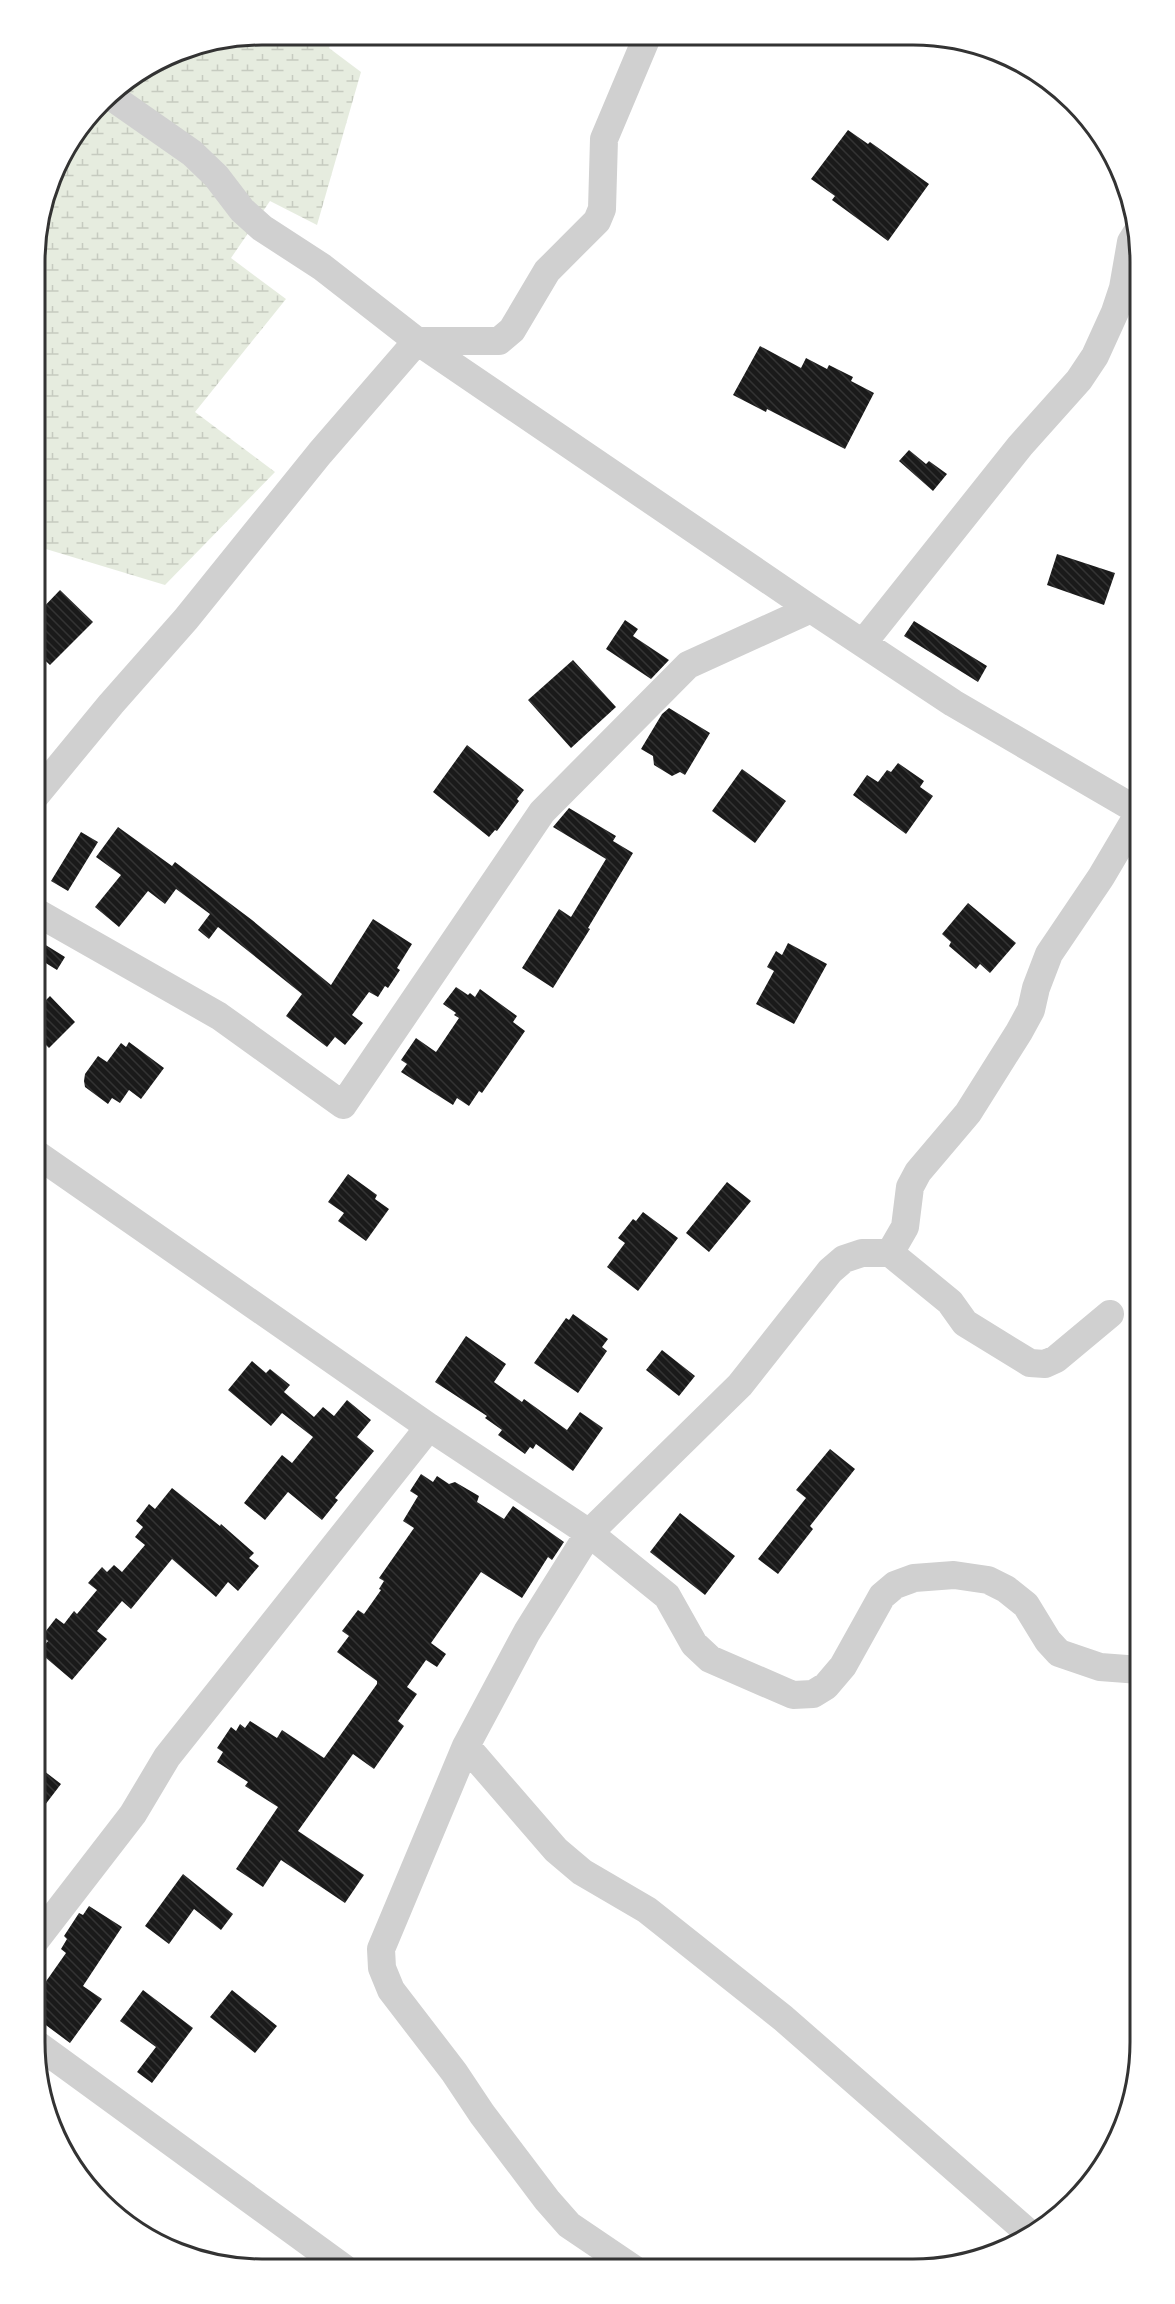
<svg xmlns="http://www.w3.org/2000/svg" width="1175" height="2304" font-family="'Titillium Web',sans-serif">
	<defs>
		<pattern id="wetland-marsh" width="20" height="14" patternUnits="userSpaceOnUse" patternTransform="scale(1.5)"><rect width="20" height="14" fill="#e6ecdf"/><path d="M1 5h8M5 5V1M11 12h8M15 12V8" fill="none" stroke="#c6cbc0"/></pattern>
		<pattern id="building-back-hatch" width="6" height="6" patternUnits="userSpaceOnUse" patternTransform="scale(1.5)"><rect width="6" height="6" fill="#1a1a1a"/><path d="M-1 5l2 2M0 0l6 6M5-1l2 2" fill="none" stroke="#333"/></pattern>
	</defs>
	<rect width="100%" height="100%" fill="#fff"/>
	<path fill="url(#wetland-marsh)" d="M262 35H335L329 48 361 72 317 225 270 201 231 258 286 299 195 412 275 472 165 585 36 546V233L58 161 112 91 175 52Z"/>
	<path fill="url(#building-back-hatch)" d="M848 130 868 144 870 142 929 184 888 241 832 200 835 196 811 179Z
		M760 346 801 368 806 358 827 369 829 365 853 377 851 381 874 393 845 449 767 409 766 412 733 395Z
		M909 450 926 464 929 461 947 474 933 491 899 461Z
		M1057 554 1115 573 1104 605 1047 585Z
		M60 590 93 622 50 665 36 652V615Z
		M625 620 638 629 633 636 669 660 651 679 606 649Z
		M914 621 987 666 978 682 904 636Z
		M573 660 616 707 571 748 528 700Z
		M669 708 710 733 685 775 680 772 672 776 654 765 653 756 641 749 662 714Z
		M467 745 524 790 517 799 519 801 497 831 495 830 489 837 433 792Z
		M898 763 924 781 920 787 933 796 906 834 853 795 867 775 878 782 887 770 891 772Z
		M742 769 786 801 755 843 712 811Z
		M569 808 616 836 613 841 633 853 588 928 590 929 553 988 522 968 559 909 571 917 606 859 553 827Z
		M118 827 172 866 175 862 252 920 331 985 373 919 412 944 397 968 400 970 388 988 385 986 378 997 369 992 352 1015 363 1023 345 1045 335 1037 327 1047 286 1016 302 994 218 927 209 939 198 930 210 914 176 889 165 904 148 891 119 927 95 907 121 875 96 857Z
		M81 832 98 842 68 891 51 881Z
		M968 903 1016 943 990 973 980 964 976 969 949 946 951 942 942 934Z
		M788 943 827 964 794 1024 756 1004 774 971 767 967 776 951 782 955Z
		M44 944 65 957 57 970 36 957Z
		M456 987 468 995 470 993 475 997 480 989 517 1016 513 1022 525 1031 482 1093 479 1091 469 1106 457 1098 453 1105 401 1072 407 1064 401 1060 416 1038 436 1052 459 1018 454 1015 456 1013 443 1004Z
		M50 996 75 1022 49 1048 36 1035V1010Z
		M129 1042 164 1068 141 1099 129 1090 120 1103 112 1098 108 1104 85 1087 84 1081 85 1074 98 1056 107 1062 121 1043 126 1047Z
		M348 1174 377 1195 375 1199 389 1209 366 1241 338 1221 344 1213 328 1202Z
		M727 1182 751 1201 709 1252 686 1233Z
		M643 1212 678 1238 638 1291 607 1267 625 1243 618 1238 633 1219 636 1221Z
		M573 1314 608 1339 602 1347 607 1351 578 1393 534 1363 566 1318 569 1320Z
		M466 1336 506 1364 494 1382 522 1402 524 1399 567 1430 580 1412 603 1428 573 1471 536 1444 533 1449 530 1447 525 1454 498 1435 502 1430 485 1418 487 1416 435 1382Z
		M662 1350 695 1376 679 1396 646 1370Z
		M252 1361 266 1373 270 1369 290 1385 284 1392 314 1417 323 1407 334 1416 347 1400 371 1420 357 1437 374 1451 335 1498 338 1500 322 1520 288 1492 265 1520 244 1503 282 1455 292 1463 313 1437 282 1413 271 1426 228 1390Z
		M830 1449 855 1469 810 1526 813 1529 778 1574 758 1559 806 1498 796 1490Z
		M421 1474 433 1482 437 1476 449 1484 455 1482 479 1496 477 1502 504 1519 513 1506 564 1542 552 1560 548 1557 522 1598 481 1572 431 1643 446 1654 437 1667 426 1660 407 1687 417 1694 398 1721 404 1726 374 1769 353 1754 298 1831 364 1875 345 1903 281 1860 263 1887 236 1869 278 1807 245 1786 248 1782 217 1762 223 1752 217 1748 231 1727 236 1731 240 1724 245 1728 250 1721 277 1738 282 1730 324 1758 377 1684V1681L337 1652 349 1636 342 1631 358 1610 364 1614 381 1590 379 1589 384 1581 379 1578 414 1528 403 1521 418 1496 410 1491Z
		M172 1488 220 1526 221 1524 254 1553 249 1558 259 1566 238 1591 228 1582 216 1597 172 1559 131 1609 122 1601 97 1631 107 1639 72 1680 39 1652 48 1641 42 1636 56 1618 64 1624 74 1611 77 1614 97 1590 88 1583 102 1567 107 1572 114 1565 122 1572 145 1545 135 1537 143 1527 136 1521 149 1504 155 1509Z
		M680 1513 735 1556 705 1595 650 1552Z
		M35 1764 61 1784 35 1818Z
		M183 1874 233 1914 221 1930 194 1909 169 1944 145 1926Z
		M89 1906 122 1927 83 1986 102 1999 70 2043 35 2017V1997L66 1953 61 1949 67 1939 64 1936 79 1913 83 1915Z
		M143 1990 193 2028 152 2083 137 2072 156 2047 120 2021Z
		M232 1990 277 2026 255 2053 210 2017Z"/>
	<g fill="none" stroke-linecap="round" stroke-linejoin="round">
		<path stroke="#d0d0d0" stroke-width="28" d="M109 95 192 153 216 176 242 210 262 228 322 267 417 341 811 609 953 703 1140 812
			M863 643 1020 446 1079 380 1095 356 1115 312 1123 288 1131 242 1136 234
			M36 795 111 704 186 619 320 453 417 341H499L512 330 547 271 597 221 602 209 604 139 647 37
			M36 912 219 1016 343 1105 542 812 688 665 811 609
			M35 1153 429 1427 589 1533 667 1596 694 1644 710 1659 793 1695 813 1694 826 1686 843 1666 882 1596 895 1585 914 1578 954 1575 988 1580 1006 1589 1026 1605 1048 1641 1059 1653 1100 1667 1140 1670
			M890 1253 905 1227 910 1187 918 1172 968 1113 1019 1032 1031 1010 1036 988 1049 954 1101 877 1140 811
			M466 1746 556 1850 582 1872 647 1910 783 2018 1031 2235
			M35 1941 133 1814 167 1757 429 1427
			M35 2043 344 2268
			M634 2269 569 2225 547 2200 482 2114 454 2072 391 1990 382 1968 381 1949 466 1746 527 1632 589 1533 740 1385 830 1271 844 1259 862 1253H890L950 1302 965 1323 1030 1363 1045 1364 1056 1359 1110 1314"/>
	</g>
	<path d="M0 0H1175V2304H0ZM262 45H913A217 217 0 0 1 1130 262V2042A217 217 0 0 1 913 2259H262A217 217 0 0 1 45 2042V262A217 217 0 0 1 262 45Z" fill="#fff" fill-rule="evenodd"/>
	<path fill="none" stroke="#333" stroke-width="3" d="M262 45H913A217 217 0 0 1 1130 262V2042A217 217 0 0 1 913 2259H262A217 217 0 0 1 45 2042V262A217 217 0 0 1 262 45Z"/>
</svg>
